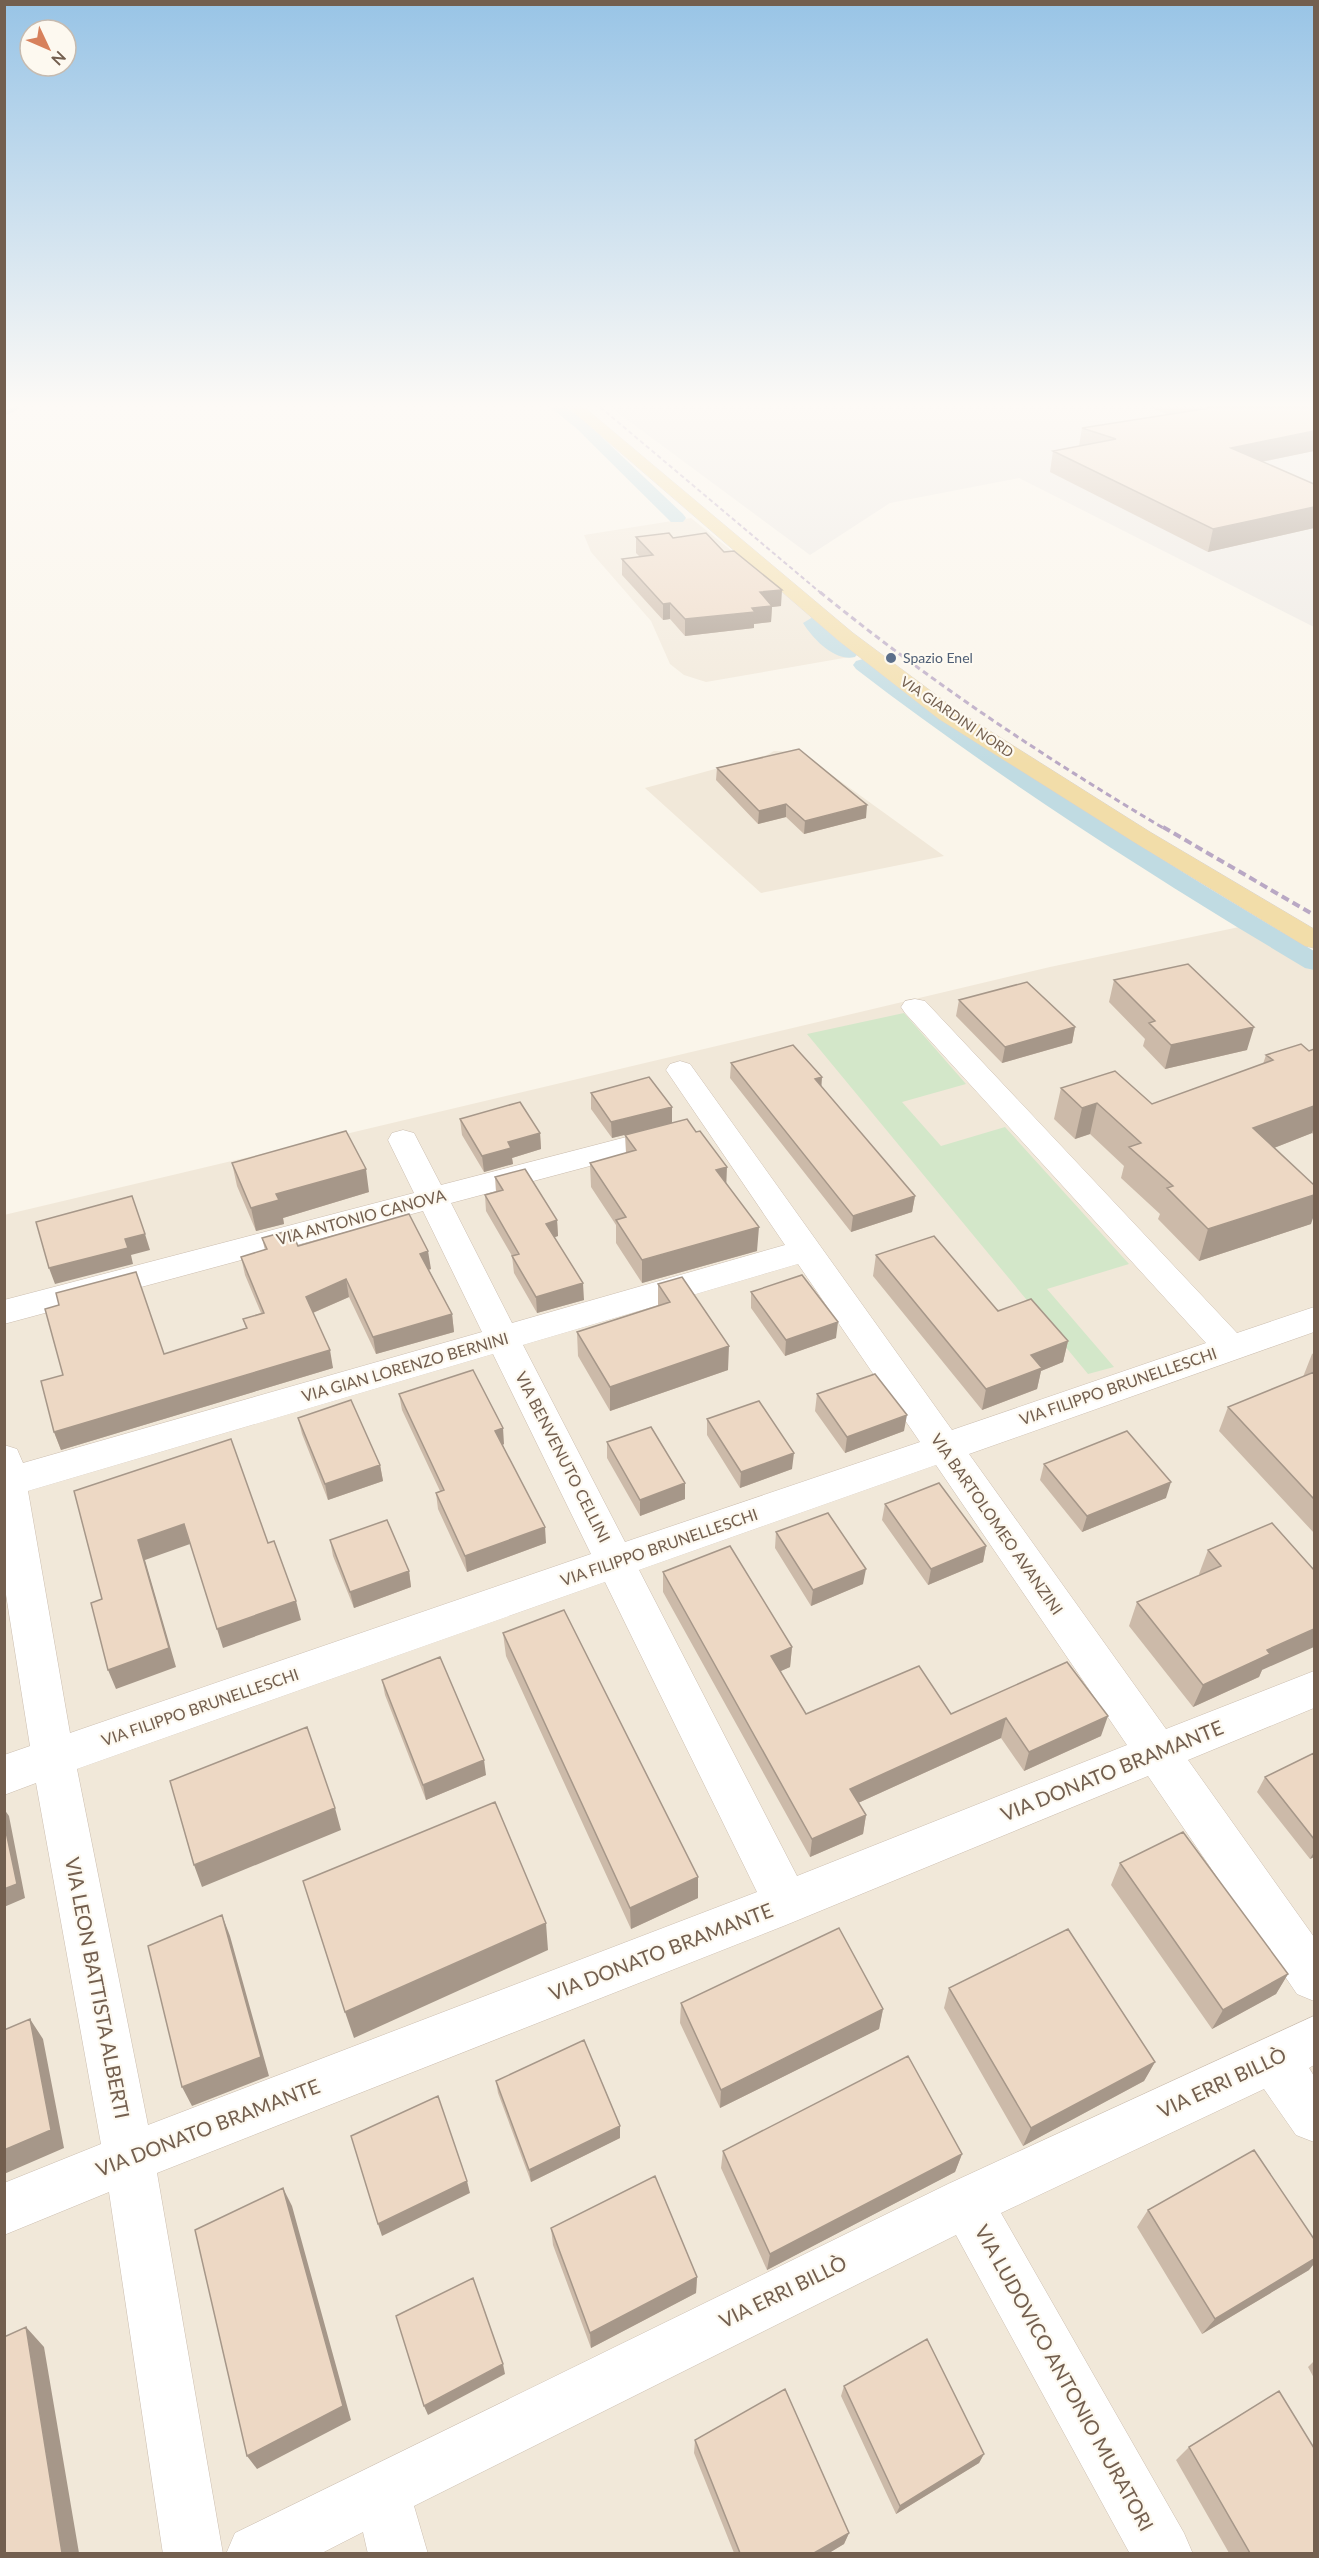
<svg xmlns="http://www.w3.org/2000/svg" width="1319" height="2558" font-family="Lato,sans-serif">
	<rect width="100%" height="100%" fill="#faf5ea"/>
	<path fill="#f1e8d9" d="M691 518 861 655 706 682 684 675 670 664 651 621 591 552 584 535Z
		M774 751 800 752 944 856 761 893 645 788 767 755Z
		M1258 923 1314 957V2553H5L4 1215 1050 967Z"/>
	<path fill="#ece8e2" d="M610 407H1314V627L1019 478 890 503 810 555Z"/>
	<path fill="#d3e7c9" d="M904 1013 966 1084 902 1102 941 1146 1005 1127 1129 1264 1047 1289 1114 1367 1088 1374 807 1034Z"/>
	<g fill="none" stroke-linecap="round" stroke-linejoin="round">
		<path stroke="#a7c9d3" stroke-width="4.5" d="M4 414 17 407"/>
		<path fill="#c0dbe2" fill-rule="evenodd" d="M550 407H566L586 422 683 514 686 518 683 522H671L576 428Z
			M813 617 820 619 827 630 855 649 858 653 855 657C835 662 813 639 803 623Z
			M863 659 870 661C1012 767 1161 861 1314 951V970L1305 968C1150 875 999 779 856 669L853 665 856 661Z"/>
		<g stroke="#ccbeb0" stroke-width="1">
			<path id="minor" d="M915 999 925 1001 1237 1333 1314 1307V1332L969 1454 1166 1729 1314 1671V1708L1188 1760 1314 1937V2001L1297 1994 1148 1776 786 1925 157 2173 223 2554H163L109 2192 4 2235V2183L101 2144 36 1783 4 1795V1755L30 1746 4 1582V1445L17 1449 23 1463 482 1332 423 1211 4 1324V1300L414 1193 388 1140 392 1133 403 1130 414 1133 441 1185 669 1126 680 1128 684 1135 680 1142 451 1203 512 1323 785 1245 666 1070 670 1064 680 1061 690 1064 952 1430 1206 1343 905 1013 901 1007 905 1001ZM798 1264 920 1442 625 1542 523 1345ZM493 1354 591 1554 70 1733 28 1491ZM936 1465 1127 1745 797 1876 639 1570ZM605 1582 757 1892 148 2125 77 1769Z
				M1314 2016V2065L1309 2068 1314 2076V2142L1296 2135 1264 2089 1001 2213 1184 2533 1193 2554H1130L956 2235 414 2506 428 2554H368L363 2532 320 2554H226L235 2533 948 2184Z"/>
		</g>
		<g stroke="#d8d2ce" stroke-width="1">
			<path id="major" d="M568 407H584L853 633 955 709 1150 832 1314 929V948L1305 946 1134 842 939 719 839 641Z"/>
		</g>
		<use href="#minor" fill="#fff" fill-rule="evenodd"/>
		<use href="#major" fill="#f2dda9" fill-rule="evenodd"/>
		<path stroke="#b9a8c4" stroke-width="2" stroke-dasharray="4.5 3" stroke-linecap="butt" d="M600 407 822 594"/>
		<path stroke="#b9a8c4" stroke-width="3" stroke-dasharray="6 4" stroke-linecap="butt" d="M820 592C929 681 1045 758 1165 829"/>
		<path stroke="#b9a8c4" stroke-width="4" stroke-dasharray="8 4.5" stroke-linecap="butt" d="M1163 827 1314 915"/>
	</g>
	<path fill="#ccbaa9" d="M1149 407H1314V451L1262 462 1314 484V528L1208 552 1050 472 1053 451 1079 446 1082 428 1169 415Z
		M636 537 673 538 781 606 772 607 771 622 754 624V628L685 636 670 619 663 620 622 575V559L640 557 636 553Z
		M717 768 866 818 804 834 786 817 758 824 716 780Z
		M1114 980 1247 1050 1165 1069 1143 1046 1145 1039 1109 1002Z
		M959 1000 1075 1027 1072 1043 1002 1063 956 1016Z
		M1314 1050V1135L1312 1133 1274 1148 1311 1224 1199 1261 1158 1219 1160 1214 1121 1178 1124 1166 1090 1134 1075 1139 1054 1119 1061 1088 1152 1104 1263 1064 1266 1055Z
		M731 1063 821 1087 915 1196 912 1212 851 1232 730 1078Z
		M591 1093 672 1107V1123L612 1138 591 1109Z
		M460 1119 540 1133 541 1149 512 1158 513 1164 484 1172 462 1135Z
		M625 1135 726 1184 757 1251 642 1283 616 1243V1225L591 1187 590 1163 626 1153Z
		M232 1163 369 1192 283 1218 284 1224 256 1231 237 1186Z
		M495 1177 557 1220 558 1236 554 1237 584 1300 537 1313 514 1273 512 1256 486 1211 485 1195 496 1192Z
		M262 1238 298 1246 431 1269 429 1270 452 1314 454 1332 376 1354 349 1297 313 1313 333 1368 61 1450 54 1432 164 1354 246 1329 243 1319 261 1313 245 1275 241 1257 265 1250Z
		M876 1255 1068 1341 1063 1362 1041 1371 1037 1389 982 1410 873 1276Z
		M658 1284 728 1370 610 1411 578 1356 577 1332 658 1306Z
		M751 1292 836 1338 785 1356 751 1308Z
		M1314 1353V1533L1219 1431 1228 1407 1303 1377 1312 1354Z
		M399 1394 504 1444 503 1445 546 1543 467 1572 438 1509 436 1493 440 1491 402 1410Z
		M817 1394 904 1431 845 1453 815 1411Z
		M298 1418 380 1465 383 1481 328 1500 302 1434Z
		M707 1419 792 1469 740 1488 707 1435Z
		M607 1442 685 1483V1499L640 1516 607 1458Z
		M1044 1464 1166 1498 1082 1532 1040 1480Z
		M885 1504 986 1546 983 1562 928 1585 882 1520Z
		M1272 1523 1262 1670 1259 1677 1193 1707 1129 1626 1137 1602 1200 1575 1199 1574 1208 1550Z
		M776 1532 863 1584 811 1606 775 1548Z
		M330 1540 409 1571 411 1587 354 1608 333 1556Z
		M663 1572 792 1647 790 1667 780 1671 806 1714H951L1067 1662 1101 1736 1024 1771 1001 1738 858 1803 866 1815 863 1834 810 1857 663 1592Z
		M503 1633 698 1877V1898L631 1929 506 1656Z
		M382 1680 486 1775 426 1800 385 1695Z
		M1314 1753V1857L1310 1859 1257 1792 1265 1777Z
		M1120 1863 1288 1974 1276 1994 1212 2029 1111 1885Z
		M949 1988 1155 2062 1144 2081 1023 2146 944 2008Z
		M681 2003 883 2009 879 2029 720 2108 680 2023Z
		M496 2081 620 2138 531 2182 498 2093Z
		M723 2151 962 2154 955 2172 767 2270 721 2168Z
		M1148 2210 1309 2270 1202 2334 1137 2227Z
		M551 2228 697 2277 696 2293 591 2348 553 2245Z
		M1314 2361V2378L1308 2367Z
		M844 2386 984 2454 979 2463 896 2514 841 2396Z
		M695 2440 849 2533 844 2544 829 2553H734L694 2453Z
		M1189 2447 1314 2553H1229L1176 2460Z"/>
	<path fill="#a69789" d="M1314 431V451L1226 469 1231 448Z
		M1314 507V528L1208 552 1213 529Z
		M782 590 781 606 772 607 771 622 754 624V628L685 636V619L760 592Z
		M670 603V619L663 620V604Z
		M786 804V817L758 824 759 811Z
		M867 805 866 818 804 834 805 821Z
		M1075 1027 1072 1043 1002 1063 1005 1047Z
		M1254 1027 1247 1050 1165 1069 1171 1045Z
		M822 1077 821 1093 815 1079Z
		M1097 1103 1090 1134 1075 1139 1082 1108Z
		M1314 1106V1127L1312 1133 1243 1160 1253 1128Z
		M672 1107V1123L612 1138 611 1122Z
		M540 1133 541 1149 512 1158 513 1164 484 1172 482 1156 508 1142Z
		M727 1167 726 1191 716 1170Z
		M366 1169 369 1192 283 1218 284 1224 256 1231 251 1208 276 1194Z
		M1314 1195V1215L1311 1224 1199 1261 1208 1229Z
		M915 1196 912 1212 851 1232 853 1216Z
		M557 1220 558 1236 547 1240 546 1224Z
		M759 1227 757 1251 642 1283V1260Z
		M145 1234 150 1250 131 1255 133 1264 55 1284 49 1268 125 1239Z
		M428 1251 431 1269 423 1271 420 1254Z
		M346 1279 349 1297 310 1314 306 1297Z
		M583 1283 584 1300 537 1313 536 1297Z
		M452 1314 454 1332 376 1354 373 1337Z
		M838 1322 836 1338 785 1356 786 1340Z
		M1068 1341 1063 1362 1041 1371 1037 1389 982 1410 986 1389 1031 1355Z
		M729 1346 728 1370 610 1411V1387Z
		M330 1350 333 1368 61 1450 54 1432Z
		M907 1415 904 1431 845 1453 847 1437Z
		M503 1428 504 1444 497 1447 495 1431Z
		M794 1453 792 1469 740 1488 741 1472Z
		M380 1465 383 1481 328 1500 325 1484Z
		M1171 1482 1166 1498 1082 1532 1087 1516Z
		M685 1483V1499L640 1516V1500Z
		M184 1524 190 1544 145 1560 176 1667 116 1689 108 1670 138 1540Z
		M545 1527 546 1543 467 1572 465 1556Z
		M986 1546 983 1562 928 1585 931 1569Z
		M866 1569 863 1584 811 1606 813 1590Z
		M409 1571 411 1587 354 1608 350 1592Z
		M296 1601 301 1620 223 1648 217 1629Z
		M1314 1629V1647L1262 1670 1259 1677 1193 1707 1203 1685 1267 1650Z
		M792 1647 790 1667 770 1676 771 1656Z
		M1108 1716 1101 1736 1024 1771 1029 1752Z
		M1006 1718 1001 1738 847 1808 850 1789Z
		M484 1760 486 1775 426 1800 423 1785Z
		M335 1808 341 1830 202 1887 194 1865Z
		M4 1809 9 1816 25 1898 4 1907Z
		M866 1815 863 1834 810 1857 812 1839Z
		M1314 1852V1857L1310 1859Z
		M698 1877V1898L631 1929 630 1908Z
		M222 1915 230 1936 269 2076 192 2106 182 2087Z
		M546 1923 548 1950 354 2038 345 2012Z
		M1288 1974 1276 1994 1212 2029 1223 2010Z
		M883 2009 879 2029 720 2108 721 2090Z
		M30 2019 43 2039 64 2148 4 2174V2150Z
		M1155 2062 1144 2081 1023 2146 1031 2128Z
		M620 2126V2138L531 2182 529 2170Z
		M962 2154 955 2172 767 2270 770 2254Z
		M467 2181 470 2193 382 2236 378 2224Z
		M283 2188 292 2206 351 2420 257 2469 247 2456Z
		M1314 2259V2264L1309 2270 1202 2334 1215 2319Z
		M697 2277 696 2293 591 2348 590 2333Z
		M26 2327 44 2347 79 2553H62Z
		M503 2364 505 2374 428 2415 424 2406Z
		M984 2454 979 2463 896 2514 900 2506Z
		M849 2533 844 2544 829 2553H814Z"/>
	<path fill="#edd8c4" stroke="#a69789" stroke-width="1.5" d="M1206 407H1314V431L1231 448 1314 484V507L1213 529 1053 451 1116 439 1082 428 1210 408Z
		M669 533 673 538 706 533 724 552 734 551 782 590 760 592 772 606 752 608 755 612 685 619 670 603 663 604 622 559 653 555 636 537Z
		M799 749 867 805 805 821 786 804 759 811 717 768Z
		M1188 964 1254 1027 1171 1045 1149 1023 1155 1021 1114 980Z
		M1027 982 1075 1027 1005 1047 959 1000Z
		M1301 1044 1309 1051 1314 1049V1106L1253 1128 1314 1185V1195L1208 1229 1167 1188 1173 1186 1129 1147 1141 1143 1097 1103 1082 1108 1061 1088 1115 1071 1152 1104 1273 1060 1266 1055Z
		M793 1045 822 1077 815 1079 915 1196 853 1216 731 1063Z
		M649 1077 672 1107 611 1122 591 1093Z
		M520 1102 540 1133 508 1142 511 1148 482 1156 460 1119Z
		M687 1119 696 1132 700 1131 727 1167 716 1170 759 1227 642 1260 616 1220 626 1217 590 1163 636 1150 625 1135Z
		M346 1131 366 1169 276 1194 279 1200 251 1208 232 1163Z
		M525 1169 557 1220 546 1224 583 1283 536 1297 512 1256 519 1254 485 1195 503 1190 495 1177Z
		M132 1196 145 1234 125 1239 128 1248 49 1268 36 1222Z
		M409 1214 428 1251 420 1254 452 1314 373 1337 346 1279 306 1297 330 1350 54 1432 41 1381 63 1375 45 1309 59 1305 56 1293 136 1272 164 1354 247 1328 243 1319 264 1313 241 1257 267 1249 262 1238 291 1230 298 1246Z
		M934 1236 998 1311 1031 1299 1068 1341 1031 1355 1042 1368 986 1389 876 1255Z
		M802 1275 838 1322 786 1340 751 1292Z
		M682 1277 729 1346 610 1387 577 1332 670 1302 658 1284Z
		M473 1370 503 1428 495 1431 545 1527 465 1556 436 1493 444 1490 399 1394Z
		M1314 1372V1499L1228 1407Z
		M875 1374 907 1415 847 1437 817 1394Z
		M351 1400 380 1465 325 1484 298 1418Z
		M759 1401 794 1453 741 1472 707 1419Z
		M651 1427 685 1483 640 1500 607 1442Z
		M1127 1431 1171 1482 1087 1516 1044 1464Z
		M231 1439 268 1543 274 1541 296 1601 217 1629 184 1524 138 1540 169 1648 108 1670 91 1603 102 1599 74 1491Z
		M939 1483 986 1546 931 1569 885 1504Z
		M828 1513 866 1569 813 1590 776 1532Z
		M387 1520 409 1571 350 1592 330 1540Z
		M1272 1523 1314 1570V1629L1267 1650 1270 1654 1203 1685 1137 1602 1221 1566 1208 1550Z
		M730 1546 792 1647 771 1656 806 1714 919 1666 951 1714 1067 1662 1108 1716 1029 1752 1006 1718 850 1789 866 1815 812 1839 663 1572Z
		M564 1610 698 1877 630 1908 503 1633Z
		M440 1657 484 1760 423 1785 382 1680Z
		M307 1727 335 1808 194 1865 170 1781Z
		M1314 1753V1839L1265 1777Z
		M495 1802 546 1923 345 2012 303 1881Z
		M4 1822 17 1884 4 1889Z
		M1183 1832 1288 1974 1223 2010 1120 1863Z
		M222 1915 261 2057 182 2087 148 1946Z
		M839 1928 883 2009 721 2090 681 2003Z
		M1068 1929 1155 2062 1031 2128 949 1988Z
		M30 2019 51 2130 4 2150V2030Z
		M584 2040 620 2126 529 2170 496 2081Z
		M908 2056 962 2154 770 2254 723 2151Z
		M438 2096 467 2181 378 2224 351 2136Z
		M1254 2150 1314 2239V2259L1215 2319 1148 2210Z
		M655 2176 697 2277 590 2333 551 2228Z
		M283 2188 343 2406 247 2456 195 2230Z
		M473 2278 503 2364 424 2406 396 2316Z
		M26 2327 62 2553H4V2337Z
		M927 2339 984 2454 900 2506 844 2386Z
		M785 2389 849 2533 814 2553H740L695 2440Z
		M1279 2391 1314 2448V2553H1250L1189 2447Z"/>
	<linearGradient id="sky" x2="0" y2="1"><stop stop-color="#98c4e6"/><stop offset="0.53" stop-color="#fdfaf6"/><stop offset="1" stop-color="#fdfaf6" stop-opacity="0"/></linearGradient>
	<rect width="1319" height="765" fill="url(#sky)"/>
	<circle fill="#5c6f8a" stroke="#fdf9f0" stroke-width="2" cx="891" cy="658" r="6"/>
	<g text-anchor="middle" stroke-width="4.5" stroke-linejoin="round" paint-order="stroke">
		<g font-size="14" fill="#4e5e75" stroke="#fdf9f0" text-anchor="start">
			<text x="903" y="663">Spazio Enel</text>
		</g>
		<g font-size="14" fill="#735f4f" stroke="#fdf9f0">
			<text transform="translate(957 717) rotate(34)" y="5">VIA GIARDINI NORD</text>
		</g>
		<g font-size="16" fill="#735f4f" stroke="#fdf9f0">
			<text transform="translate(361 1217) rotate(-15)" y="6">VIA ANTONIO CANOVA</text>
			<text transform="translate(405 1367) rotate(-16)" y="6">VIA GIAN LORENZO BERNINI</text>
			<text transform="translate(1118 1386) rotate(-19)" y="6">VIA FILIPPO BRUNELLESCHI</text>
			<text transform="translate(563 1457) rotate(63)" y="6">VIA BENVENUTO CELLINI</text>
			<text transform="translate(997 1524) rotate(55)" y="6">VIA BARTOLOMEO AVANZINI</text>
			<text transform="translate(659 1547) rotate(-19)" y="6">VIA FILIPPO BRUNELLESCHI</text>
			<text transform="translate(200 1707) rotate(-19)" y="6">VIA FILIPPO BRUNELLESCHI</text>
		</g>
		<g font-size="20" fill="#735f4f" stroke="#fdf9f0">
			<text transform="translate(1112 1771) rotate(-22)" y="7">VIA DONATO BRAMANTE</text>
			<text transform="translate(661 1952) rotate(-21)" y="7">VIA DONATO BRAMANTE</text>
			<text transform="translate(97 1988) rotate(79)" y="7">VIA LEON BATTISTA ALBERTI</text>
			<text transform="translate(1222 2083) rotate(-25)" y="7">VIA ERRI BILLÒ</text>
			<text transform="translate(208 2128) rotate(-21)" y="7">VIA DONATO BRAMANTE</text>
			<text transform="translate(783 2292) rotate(-26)" y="7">VIA ERRI BILLÒ</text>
			<text transform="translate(1064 2378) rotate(61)" y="7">VIA LUDOVICO ANTONIO MURATORI</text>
		</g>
	</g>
	<rect width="1319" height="2558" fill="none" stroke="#735f4f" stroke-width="12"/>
	<g transform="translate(48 48) rotate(134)"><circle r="28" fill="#fdf9f0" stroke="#c6bbb0" stroke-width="1.5"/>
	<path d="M0-4.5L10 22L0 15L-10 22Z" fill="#d7815c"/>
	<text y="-9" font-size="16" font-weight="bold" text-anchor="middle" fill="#735f4f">N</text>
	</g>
</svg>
